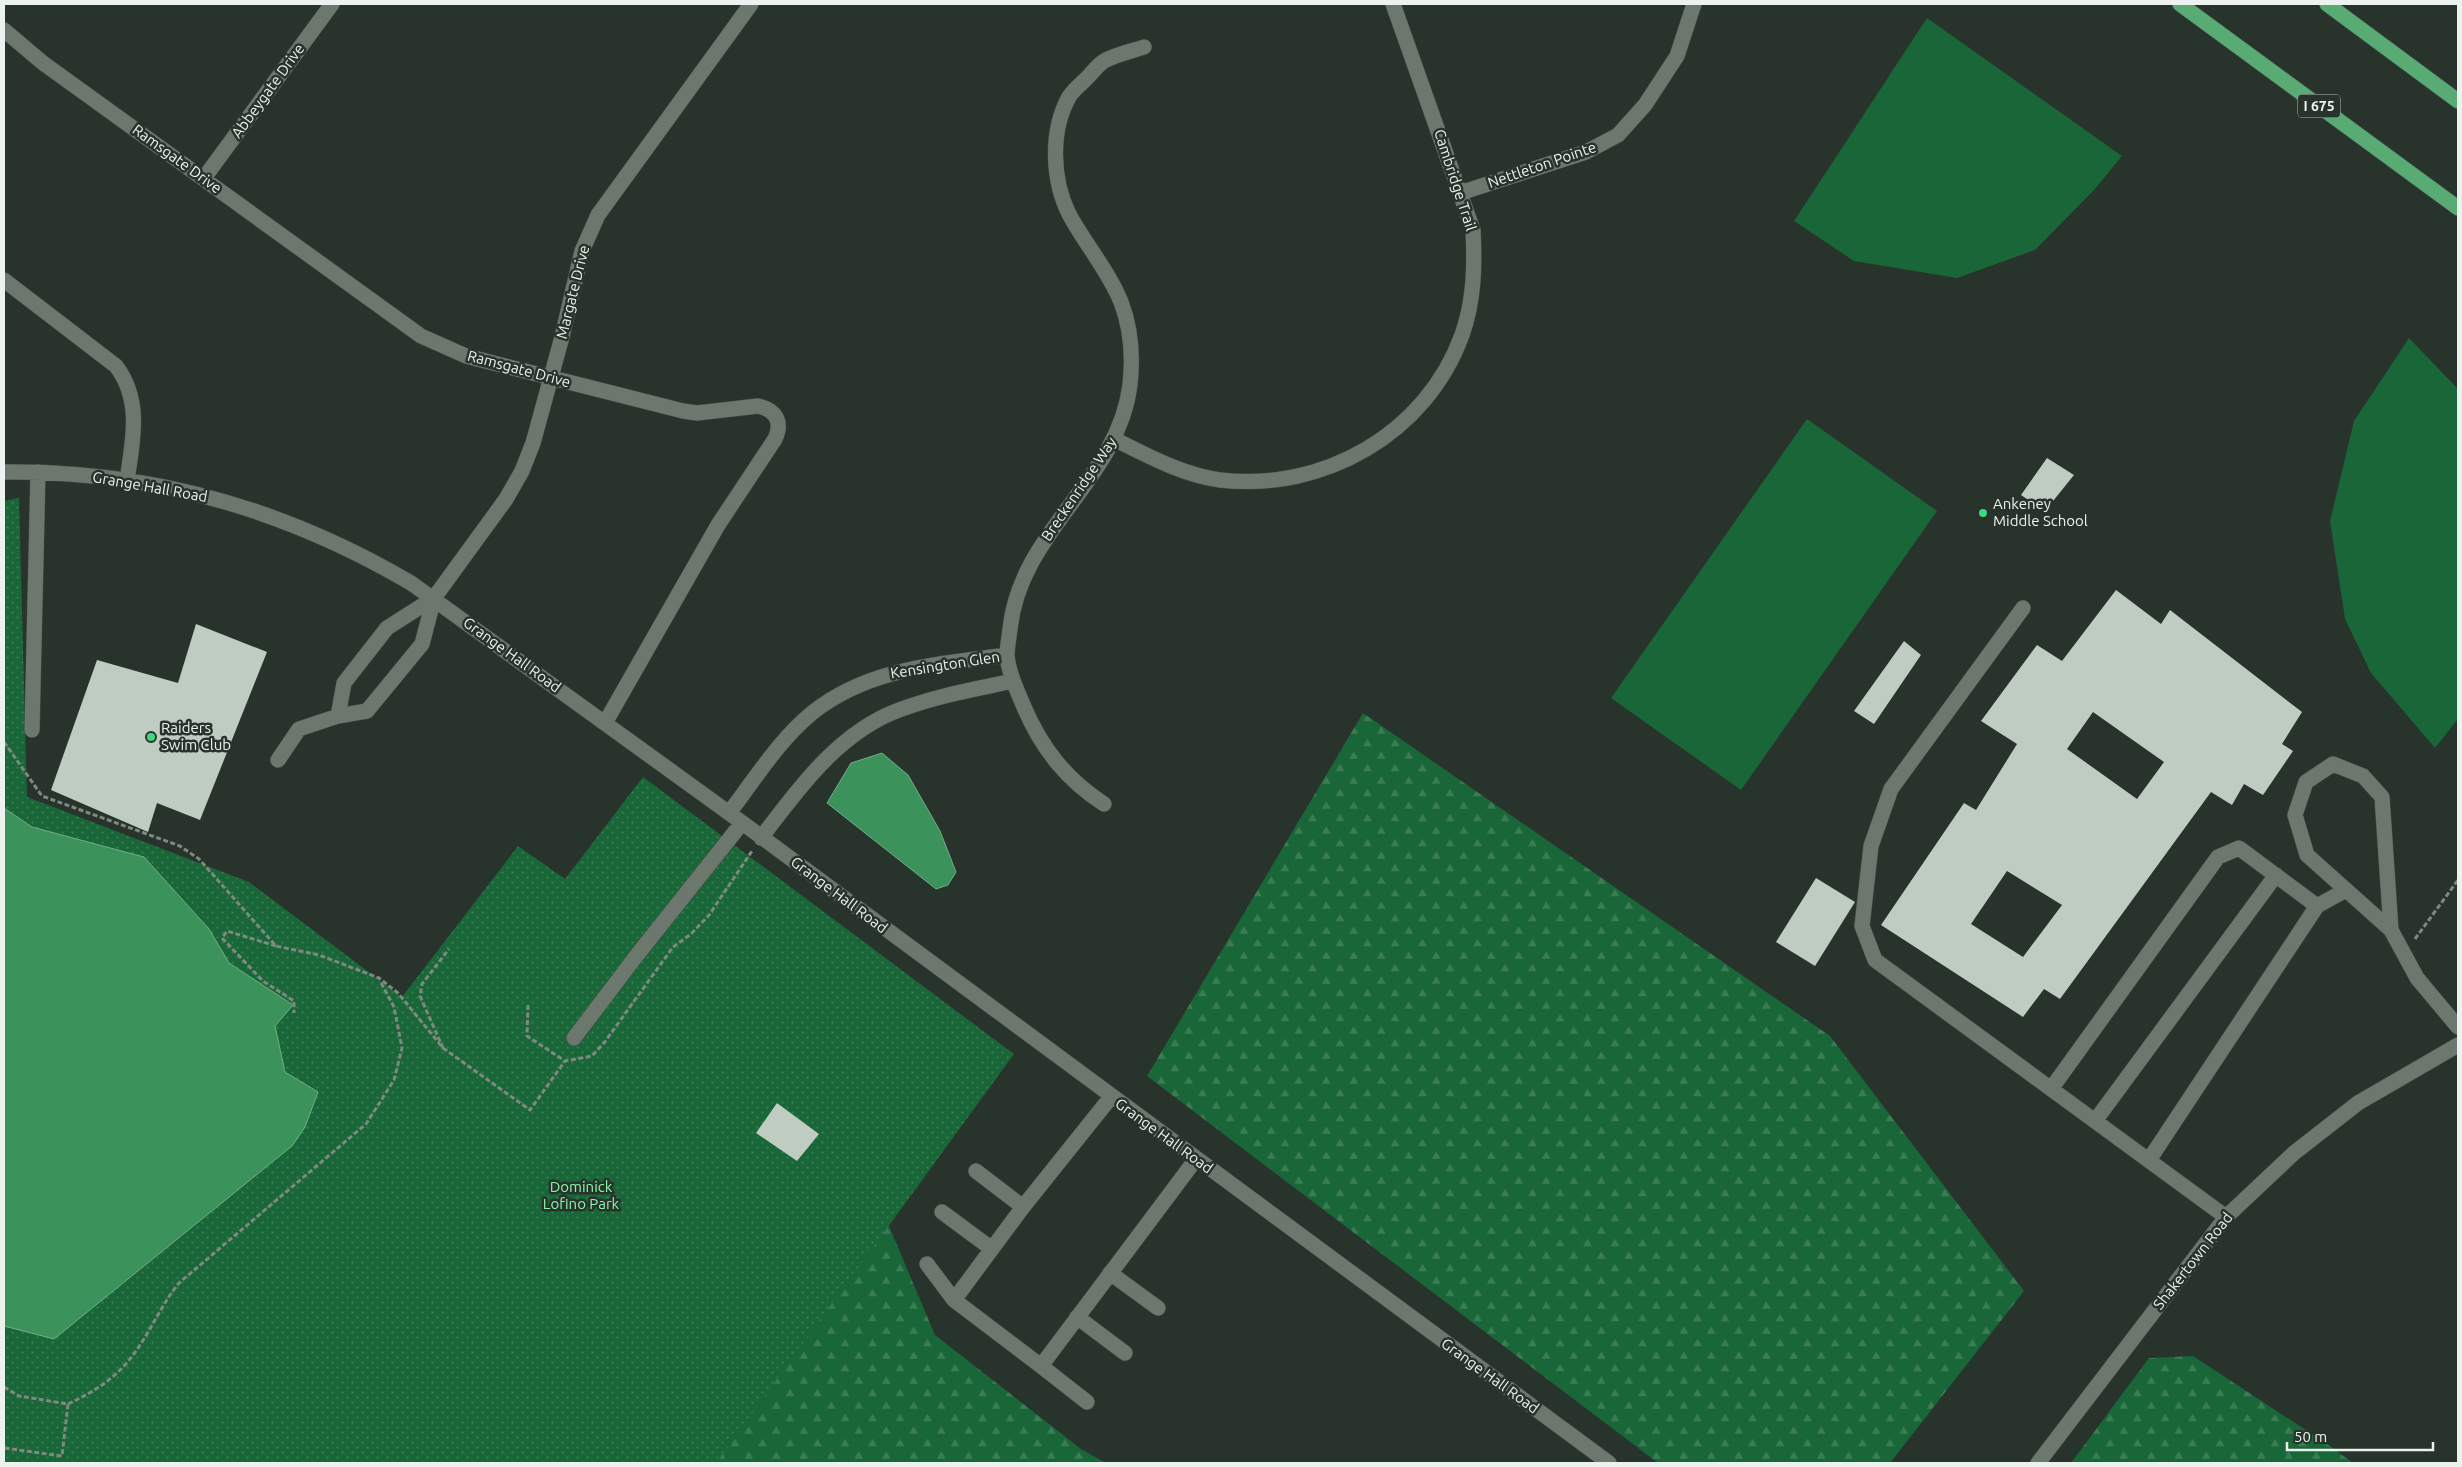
<svg xmlns="http://www.w3.org/2000/svg" width="2462" height="1467" font-family="Ubuntu,sans-serif">
	<defs>
		<pattern id="forest-firs" width="22" height="20" patternUnits="userSpaceOnUse" patternTransform="scale(1.25)"><rect width="22" height="20" fill="#196638"/><path d="M5 1l3.5 6h-7zM16 11l3.5 6h-7z" fill="#3b7c55"/></pattern>
		<pattern id="park-dots" width="8" height="8" patternUnits="userSpaceOnUse" patternTransform="scale(1.25)"><rect width="8" height="8" fill="#196638"/><path d="M2 2h.1M6 6h.1" fill="none" stroke="#3b7c55" stroke-width="1.8" stroke-linecap="round"/></pattern>
	</defs>
	<rect width="100%" height="100%" fill="#28332b"/>
	<path fill="#196638" d="M1927 18 2122 156 2095 189 2035 250 1957 278 1854 261 1794 221Z
		M2409 338 2458 389V719L2435 748 2371 673 2345 619 2330 521 2354 421Z
		M1807 419 1937 511 1741 790 1611 698Z"/>
	<path fill="url(#forest-firs)" d="M1363 713 1830 1036 2024 1291 1890 1463H1658L1147 1076Z
		M886 1219 935 1335 1081 1449 1106 1463H225Z
		M2193 1356 2330 1446 2353 1463H2071L2149 1358Z"/>
	<path fill="url(#park-dots)" d="M19 498 27 797 249 882 402 997 518 846 565 879 643 777 1014 1054 716 1463H4V501Z"/>
	<path fill="#3c925b" stroke="#71af87" d="M882 753 908 775 940 831 956 872 948 885 936 889 827 803 851 763Z
		M4 808 32 827 144 857 209 929 229 963 293 1005 275 1026 285 1072 318 1092 305 1127 292 1146 54 1339 4 1326Z"/>
	<path fill="#bfccc2" fill-rule="evenodd" d="M2047 458 2074 475 2045 511 2021 495Z
		M2116 590 2161 624 2170 610 2302 712 2282 744 2293 751 2263 795 2244 784 2232 805 2211 792 2060 999 2044 989 2023 1017 1881 925 1964 803 1976 810 2017 744 1981 721 2037 645 2062 661ZM2093 712 2164 762 2137 799 2067 749ZM2007 871 2062 905 2023 957 1971 924Z
		M196 624 267 652 200 820 157 803 148 832 51 790 97 660 178 683Z
		M1904 641 1921 655 1874 724 1854 711Z
		M1816 878 1855 902 1815 966 1776 942Z
		M777 1103 819 1134 797 1161 756 1133Z"/>
	<g fill="none" stroke-linecap="round" stroke-linejoin="round">
		<g stroke="#464e48" stroke-width="16">
			<path id="minor" d="M4 30 43 63 421 336 466 356 683 411 697 413 758 406C776 410 783 422 775 439L718 525 605 723
				M204 178 332 4
				M1460 193 1586 152 1618 135 1645 105 1677 56 1694 4
				M4 280 116 366C142 400 133 440 127 480
				M1114 439C1148 456 1183 475 1220 480 1323 492 1426 434 1462 335 1474 301 1475 266 1473 230L1393 4
				M4 472C150 470 285 509 411 583L729 813 1609 1463
				M434 598 506 499 522 471 533 443 562 337 582 251 598 215 751 4
				M2023 608 1891 789 1871 846 1862 926 1875 960 2226 1217
				M32 730 38 472
				M278 760 299 729 338 716 367 711 422 644 434 598 387 628 344 683 338 716
				M1104 804C1066 779 1042 749 1024 707 1017 690 1009 674 1007 656 1007 648 1009 638 1010 629 1020 531 1118 481 1130 385 1133 358 1131 328 1121 302 1108 270 1085 244 1069 214 1052 180 1050 131 1069 97 1073 90 1081 84 1087 78 1093 72 1099 63 1106 60 1118 54 1132 51 1144 47
				M729 813C755 779 779 740 812 713 868 668 939 664 1007 655
				M761 838C798 789 839 732 899 710 936 696 975 689 1013 681
				M2391 930 2382 797 2363 776 2333 764 2306 782 2295 815 2307 855 2391 930 2417 978 2458 1027
				M574 1038 637 955 742 823
				M2051 1089 2218 857 2239 848 2317 906 2346 890
				M1111 1097 1023 1207 954 1300 1041 1366 1196 1159
				M2095 1121 2276 875
				M2149 1160 2317 906
				M976 1171 1023 1207
				M942 1212 992 1249
				M927 1264 954 1300
				M1110 1273 1158 1308
				M1077 1317 1125 1353
				M1041 1366 1087 1402
				M2038 1463 2226 1217 2294 1153 2358 1103 2458 1045"/>
		</g>
		<g stroke="#464e48" stroke-width="16">
			<path id="highway" d="M2180 4 2458 208
				M2327 4 2458 101"/>
		</g>
		<path stroke="#7f8982" stroke-width="3" stroke-dasharray="5 2.5" stroke-linecap="butt" d="M4 742 42 796 180 846 199 859 276 946 319 955 379 978 398 993 443 1048 420 996 422 984 449 949
			M2415 939 2458 880
			M276 946 227 931 222 938 263 981 294 1001V1013
			M528 1005 527 1036 565 1061 592 1056 604 1043 673 947 691 934 709 915 752 851
			M443 1048 530 1110 565 1061
			M4 1387 19 1396 68 1404 62 1456 4 1448
			M68 1404C87 1395 105 1385 120 1370 145 1346 157 1310 179 1283L366 1124 394 1080 402 1048 394 1007 380 981"/>
		<use href="#minor" stroke="#6c776e" stroke-width="15"/>
		<use href="#highway" stroke="#57ab73" stroke-width="15"/>
	</g>
	<g fill="#3fd77d" stroke="#28332b" stroke-width="2">
		<circle cx="1983" cy="513" r="5"/>
		<circle cx="151" cy="737" r="5"/>
	</g>
	<g text-anchor="middle" stroke-width="5" stroke-linejoin="round" paint-order="stroke">
		<rect fill="#28332b" stroke="#b1b9b4" stroke-width="1" x="2298" y="94.5" width="42" height="23" rx="4"/>
		<g font-size="14" font-weight="bold" fill="#ecf3ee">
			<text x="2319" y="111">I 675</text>
		</g>
		<g font-size="15" fill="#ecf3ee" stroke="#28332b">
			<text transform="translate(268 91) rotate(-54)" y="5">Abbeygate Drive</text>
			<text transform="translate(177 159) rotate(36)" y="5">Ramsgate Drive</text>
			<text transform="translate(1542 165) rotate(-19)" y="5">Nettleton Pointe</text>
			<text transform="translate(1455 180) rotate(72)" y="5">Cambridge Trail</text>
			<text transform="translate(573 292) rotate(-76)" y="5">Margate Drive</text>
			<text transform="translate(519 369) rotate(15)" y="5">Ramsgate Drive</text>
			<text transform="translate(150 487) rotate(10)" y="5">Grange Hall Road</text>
			<text transform="translate(1079 489) rotate(-56)" y="5">Breckenridge Way</text>
			<text transform="translate(512 655) rotate(36)" y="5">Grange Hall Road</text>
			<text transform="translate(945 665) rotate(-9)" y="5">Kensington Glen</text>
			<text transform="translate(839 895) rotate(37)" y="5">Grange Hall Road</text>
			<text transform="translate(1164 1136) rotate(36)" y="5">Grange Hall Road</text>
			<text transform="translate(2193 1261) rotate(-52)" y="5">Shakertown Road</text>
			<text transform="translate(1490 1376) rotate(36)" y="5">Grange Hall Road</text>
		</g>
		<g font-size="15" fill="#ecf3ee" stroke="#28332b" text-anchor="start">
			<text x="1993" y="509">Ankeney<tspan x="1993" dy="17">Middle School</tspan></text>
			<text x="161" y="733">Raiders<tspan x="161" dy="17">Swim Club</tspan></text>
		</g>
		<g font-size="15" fill="#87f7aa" stroke="#28332b">
			<text x="581" y="1192">Dominick<tspan x="581" dy="17">Lofino Park</tspan></text>
		</g>
	</g>
	<rect width="2462" height="1467" fill="none" stroke="#ecf3ee" stroke-width="10"/>
	<path d="M2287 1442v8h146v-8" fill="none" stroke="#ecf3ee" stroke-width="2.5"/>
	<text x="2294" y="1442" font-size="15" fill="#ecf3ee" stroke="#28332b" stroke-width="4" paint-order="stroke">50 m</text>
</svg>
